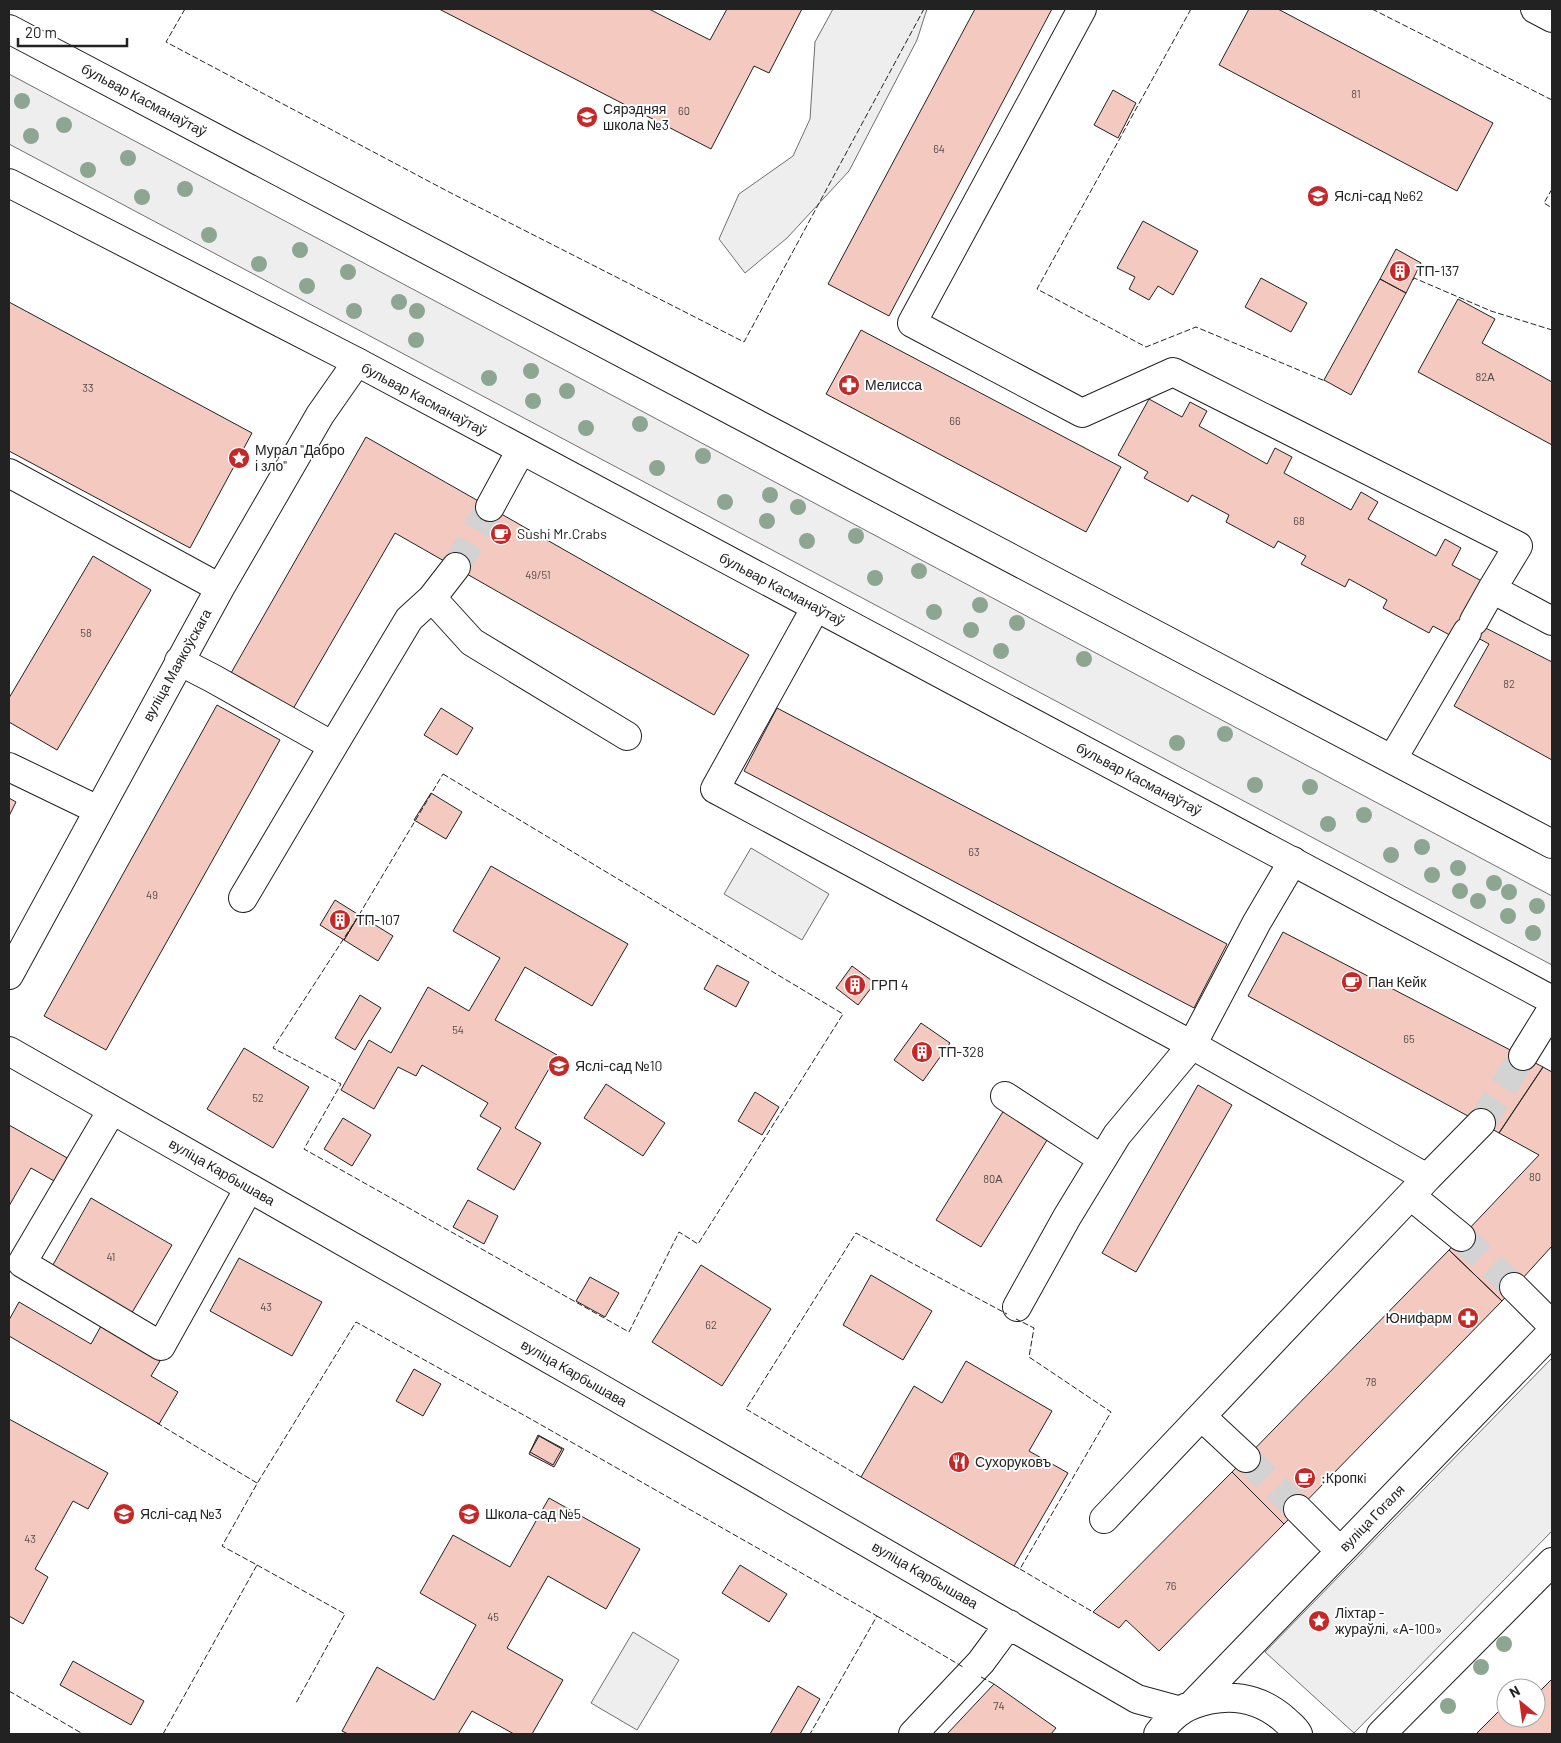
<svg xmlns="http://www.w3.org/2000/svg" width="1561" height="1743" font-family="Barlow,sans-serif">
	<rect width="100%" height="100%" fill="#fff"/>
	<path fill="#eee" stroke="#6f6f6f" d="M833 9H927L917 40 849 171 787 238 745 273 719 239 739 194 793 156 810 119 815 42Z
		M9 74 1552 896V965L9 144Z
		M751 848 829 894 802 940 724 894Z
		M1552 1358V1531L1354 1733 1265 1652Z
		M633 1632 679 1660 637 1730 591 1703Z"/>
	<path fill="#f3c9c0" stroke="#222" d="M439 9H649L710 40 727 9H802L769 73 754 66 711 149Z
		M975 9H1052L889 316 828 284Z
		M1249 9H1278L1493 123 1457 191 1219 65Z
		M1113 90 1136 103 1118 138 1094 125Z
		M1143 221 1198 251 1173 295 1158 286 1149 300 1129 289 1135 277 1117 268Z
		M1396 249 1421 263 1406 293 1380 279Z
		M1261 278 1307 303 1291 332 1245 307Z
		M1380 279 1406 293 1351 395 1324 380Z
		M1458 299 1495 319 1482 343 1552 382V445L1418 372Z
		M9 302 252 433 190 548 9 451Z
		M861 330 1121 467 1086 532 826 394Z
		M1149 399 1182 417 1190 402 1207 411 1199 426 1267 464 1275 448 1292 457 1284 473 1351 510 1361 492 1368 496 1378 502 1368 519 1436 556 1445 539 1461 548 1452 565 1489 585 1459 640 1433 626 1429 633 1383 608 1387 600 1349 579 1345 587 1301 564 1306 556 1278 541 1274 548 1226 522 1229 515 1192 495 1188 502 1144 478 1148 472 1118 455Z
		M366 437 749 655 714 715 395 533 293 709 231 673Z
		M93 556 151 590 57 750 9 722V698Z
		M1470 620 1552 662V760L1454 706 1489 644 1465 631Z
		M217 705 280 740 106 1050 44 1016Z
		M441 708 473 728 457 755 424 735Z
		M777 708 1227 944 1194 1008 744 771Z
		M431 793 462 812 446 839 414 820Z
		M9 798 16 802 9 816Z
		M491 866 628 944 592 1006 525 967 495 1020 557 1055 515 1128 541 1143 514 1190 477 1169 501 1128 480 1116 488 1103 422 1065 416 1076 398 1067 374 1109 341 1090 369 1040 391 1053 428 987 469 1011 500 958 453 931Z
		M335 900 359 915 344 940 320 925Z
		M359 915 393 936 378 961 344 940Z
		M1283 932 1543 1067 1499 1133 1248 996Z
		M717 965 749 982 736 1007 704 989Z
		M852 966 875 983 858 1005 836 988Z
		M360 995 381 1008 355 1050 335 1038Z
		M921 1023 950 1043 923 1081 894 1060Z
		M244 1048 309 1087 273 1148 207 1109Z
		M1543 1067 1552 1072V1246L1502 1301 1449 1250 1539 1155 1499 1133Z
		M606 1084 665 1123 643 1156 584 1118Z
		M1198 1085 1232 1105 1136 1272 1102 1253Z
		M755 1092 779 1107 762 1135 738 1121Z
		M1004 1110 1049 1137 981 1247 936 1220Z
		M343 1118 371 1135 352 1166 324 1149Z
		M9 1125 69 1159 56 1182 31 1168 9 1206Z
		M91 1198 172 1245 130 1316 50 1270Z
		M468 1200 498 1216 484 1244 453 1227Z
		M1449 1250 1502 1301 1284 1524 1232 1472Z
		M239 1258 322 1302 292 1356 210 1311Z
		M701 1265 771 1309 722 1386 652 1342Z
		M871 1275 932 1311 903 1360 843 1325Z
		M590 1277 619 1293 605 1317 576 1301Z
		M19 1302 91 1344 101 1326 160 1361 151 1376 178 1392 159 1424 9 1336V1320Z
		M966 1361 1052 1411 1029 1451 1068 1473 1014 1566 861 1477 914 1386 942 1403Z
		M414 1369 441 1384 423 1416 396 1401Z
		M9 1419 108 1473 88 1509 73 1501 35 1569 48 1577 23 1624 9 1616Z
		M538 1435 564 1449 554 1467 529 1454Z
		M539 1436 562 1449 553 1465 530 1452Z
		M1232 1472 1284 1524 1159 1651 1126 1620 1119 1628 1093 1612Z
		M549 1498 640 1549 606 1609 548 1576 507 1648 563 1680 532 1734H514L472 1711 458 1734H348L342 1731 377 1667 434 1700 476 1625 420 1593 453 1535 510 1567Z
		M740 1565 787 1594 769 1622 722 1593Z
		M73 1661 144 1701 131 1725 60 1685Z
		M1552 1679V1734H1476L1506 1704V1718H1536V1695Z
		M994 1684 1056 1728 1051 1734H947Z
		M798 1686 820 1699 800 1734H770Z"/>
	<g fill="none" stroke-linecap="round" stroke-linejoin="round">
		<path stroke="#d3d3d3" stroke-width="28" stroke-dasharray="28 14" stroke-linecap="butt" d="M456 567 490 507
			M1481 1123 1523 1056
			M1461 1237 1514 1287
			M1246 1458 1298 1509"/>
		<g stroke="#222" stroke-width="30">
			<path id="minor" d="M1082 9 912 323 1082 413 1173 372 1518 546 1492 589
				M1535 9 1552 18
				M9 473 220 588
				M490 507 521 450
				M432 598 456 567
				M816 607 715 789 1192 1045 1427 1178 1104 1519
				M1474 621 1492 589 1552 621
				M179 661 212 678 333 746 243 898
				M333 746 409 619 432 598 472 642 627 736
				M1393 758 1467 632
				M9 767 98 810
				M9 975 220 588 320 415 357 362
				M9 1051 588 1381 1137 1699 1181 1711
				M1523 1056 1552 1009
				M1005 1096 1102 1159
				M112 1110 22 1263 161 1346 249 1188
				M1427 1178 1481 1123
				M1411 1196 1461 1237
				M1514 1287 1552 1325
				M1017 1307 1067 1217 1117 1135 1192 1045 1257 922 1293 861
				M1202 1417 1246 1458
				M1298 1509 1340 1551
				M1192 1705 1552 1332
				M913 1734 981 1662 1009 1624
				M1158 1734C1167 1722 1178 1710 1192 1705 1226 1692 1258 1696 1285 1720 1290 1725 1295 1728 1298 1734
				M1381 1734 1552 1562"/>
		</g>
		<g stroke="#222" stroke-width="30">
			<path id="major" d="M9 29 1552 844
				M9 183 357 362 1552 1000"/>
		</g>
		<use href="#minor" stroke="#fff" stroke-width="28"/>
		<use href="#major" stroke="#fff" stroke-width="28"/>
		<path stroke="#222" stroke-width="1" stroke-dasharray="6 2.5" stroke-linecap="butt" d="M185 9 166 42 449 192 744 342 924 9
			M1191 9 1037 289 1146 347 1196 327 1325 381
			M1372 9 1552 100
			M1552 189 1544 203 1552 208
			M1413 280 1414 278 1491 311 1552 330
			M443 774 843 1014 698 1244 679 1232 629 1332 304 1149 341 1084 273 1048 359 915Z
			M157 1423 257 1483
			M861 1477 746 1409 856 1233 1007 1314
			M257 1565 345 1614 296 1703
			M1014 1566 1020 1569 1111 1412 1029 1357 1034 1328 1016 1319
			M1020 1569 1093 1612
			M877 1616 963 1667
			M981 1677 994 1684
			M9 1691 83 1734
			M163 1734 257 1565 222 1546 258 1482 356 1322 529 1418 877 1616 810 1734"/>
	</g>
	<g fill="#8da692">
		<circle cx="22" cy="101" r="8"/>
		<circle cx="64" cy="125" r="8"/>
		<circle cx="31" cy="136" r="8"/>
		<circle cx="128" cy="158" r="8"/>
		<circle cx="88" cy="170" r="8"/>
		<circle cx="185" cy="189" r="8"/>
		<circle cx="142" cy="197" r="8"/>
		<circle cx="209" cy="235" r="8"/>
		<circle cx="300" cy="250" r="8"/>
		<circle cx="259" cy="264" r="8"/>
		<circle cx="348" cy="272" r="8"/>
		<circle cx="307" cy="286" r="8"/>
		<circle cx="399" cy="302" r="8"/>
		<circle cx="354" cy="311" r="8"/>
		<circle cx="417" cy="311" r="8"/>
		<circle cx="416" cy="340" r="8"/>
		<circle cx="531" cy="371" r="8"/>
		<circle cx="489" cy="378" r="8"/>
		<circle cx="567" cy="391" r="8"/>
		<circle cx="533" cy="401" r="8"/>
		<circle cx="640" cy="424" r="8"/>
		<circle cx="586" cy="428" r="8"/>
		<circle cx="703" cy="456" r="8"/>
		<circle cx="657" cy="468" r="8"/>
		<circle cx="770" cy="495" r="8"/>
		<circle cx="725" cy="502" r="8"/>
		<circle cx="798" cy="507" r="8"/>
		<circle cx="767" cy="521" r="8"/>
		<circle cx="856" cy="536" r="8"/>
		<circle cx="807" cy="541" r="8"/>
		<circle cx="919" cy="571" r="8"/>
		<circle cx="875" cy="578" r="8"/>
		<circle cx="980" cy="605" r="8"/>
		<circle cx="934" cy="612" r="8"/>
		<circle cx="1017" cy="623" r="8"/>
		<circle cx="971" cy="630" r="8"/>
		<circle cx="1001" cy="651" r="8"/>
		<circle cx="1084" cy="659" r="8"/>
		<circle cx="1225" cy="734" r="8"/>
		<circle cx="1177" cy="743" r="8"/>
		<circle cx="1255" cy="785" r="8"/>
		<circle cx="1310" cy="787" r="8"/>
		<circle cx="1364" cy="815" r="8"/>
		<circle cx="1328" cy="824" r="8"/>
		<circle cx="1422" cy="847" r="8"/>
		<circle cx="1391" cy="855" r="8"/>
		<circle cx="1458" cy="868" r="8"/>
		<circle cx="1432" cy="875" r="8"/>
		<circle cx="1494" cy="883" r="8"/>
		<circle cx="1460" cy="891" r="8"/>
		<circle cx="1509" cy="892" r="8"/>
		<circle cx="1478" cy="901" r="8"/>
		<circle cx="1537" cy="906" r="8"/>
		<circle cx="1508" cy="916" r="8"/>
		<circle cx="1533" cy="933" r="8"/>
		<circle cx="1504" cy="1644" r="8"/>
		<circle cx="1481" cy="1667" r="8"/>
		<circle cx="1448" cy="1706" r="8"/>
	</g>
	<defs>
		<g id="school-disc" transform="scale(1.125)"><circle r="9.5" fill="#c62828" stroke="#fff"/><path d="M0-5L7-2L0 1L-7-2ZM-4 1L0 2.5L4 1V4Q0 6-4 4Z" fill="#fff"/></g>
		<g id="building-disc" transform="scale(1.125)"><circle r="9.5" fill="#c62828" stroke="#fff"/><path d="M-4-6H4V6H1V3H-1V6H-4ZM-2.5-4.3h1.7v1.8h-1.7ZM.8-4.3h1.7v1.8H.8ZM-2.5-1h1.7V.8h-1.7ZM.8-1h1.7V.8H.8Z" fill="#fff"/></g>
		<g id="pharmacy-disc" transform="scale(1.125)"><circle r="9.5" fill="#c62828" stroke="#fff"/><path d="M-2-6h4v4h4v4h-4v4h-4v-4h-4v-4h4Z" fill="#fff"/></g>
		<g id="sight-disc" transform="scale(1.125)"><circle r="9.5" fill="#c62828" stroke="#fff"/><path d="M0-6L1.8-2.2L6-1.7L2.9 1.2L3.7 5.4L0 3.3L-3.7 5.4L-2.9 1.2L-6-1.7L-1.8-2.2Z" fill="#fff"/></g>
		<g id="cafe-disc" transform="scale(1.125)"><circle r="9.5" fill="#c62828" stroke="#fff"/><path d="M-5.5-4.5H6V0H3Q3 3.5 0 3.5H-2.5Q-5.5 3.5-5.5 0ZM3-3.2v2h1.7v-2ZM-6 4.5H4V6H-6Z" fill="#fff"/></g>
		<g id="restaurant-disc" transform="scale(1.125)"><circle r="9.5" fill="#c62828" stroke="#fff"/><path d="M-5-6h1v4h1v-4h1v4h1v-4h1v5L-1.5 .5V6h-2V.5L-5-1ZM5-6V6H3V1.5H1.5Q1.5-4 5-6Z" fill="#fff"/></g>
	</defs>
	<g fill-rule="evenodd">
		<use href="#school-disc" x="587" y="117"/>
		<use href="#school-disc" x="1318" y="196"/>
		<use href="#building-disc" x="1400" y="271"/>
		<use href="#pharmacy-disc" x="849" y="385"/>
		<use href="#sight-disc" x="239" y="458"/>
		<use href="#cafe-disc" x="501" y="534"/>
		<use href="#building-disc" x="340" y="920"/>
		<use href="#cafe-disc" x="1352" y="982"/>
		<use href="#building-disc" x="855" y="985"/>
		<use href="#building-disc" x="922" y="1052"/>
		<use href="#school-disc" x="559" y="1066"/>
		<use href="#pharmacy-disc" x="1468" y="1318"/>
		<use href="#restaurant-disc" x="959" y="1462"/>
		<use href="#cafe-disc" x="1305" y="1478"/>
		<use href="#school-disc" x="124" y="1514"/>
		<use href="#school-disc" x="469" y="1514"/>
		<use href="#sight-disc" x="1319" y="1621"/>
	</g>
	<g text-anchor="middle" stroke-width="4" stroke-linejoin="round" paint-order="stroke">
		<g font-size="11" fill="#564c4a">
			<text x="1356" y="98">81</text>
			<text x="684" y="115">60</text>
			<text x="939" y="153">64</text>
			<text x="1485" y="381">82А</text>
			<text x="88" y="392">33</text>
			<text x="955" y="425">66</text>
			<text x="1299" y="525">68</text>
			<text x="538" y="579">49/51</text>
			<text x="86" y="637">58</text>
			<text x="1509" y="688">82</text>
			<text x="974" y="856">63</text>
			<text x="152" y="899">49</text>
			<text x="458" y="1034">54</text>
			<text x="1409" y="1043">65</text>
			<text x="258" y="1102">52</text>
			<text x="1535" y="1181">80</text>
			<text x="993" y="1183">80А</text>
			<text x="111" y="1261">41</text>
			<text x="266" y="1311">43</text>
			<text x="711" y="1329">62</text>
			<text x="1371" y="1386">78</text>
			<text x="30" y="1543">43</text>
			<text x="1171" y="1590">76</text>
			<text x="493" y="1621">45</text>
			<text x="999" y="1710">74</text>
		</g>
		<g font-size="14" fill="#222" stroke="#fff">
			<text transform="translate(144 100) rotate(28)" y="5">бульвар Касманаўтаў</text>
			<text transform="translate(424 399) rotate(28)" y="5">бульвар Касманаўтаў</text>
			<text transform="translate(782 589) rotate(28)" y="5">бульвар Касманаўтаў</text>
			<text transform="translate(177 665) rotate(-61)" y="5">вуліца Маякоўскага</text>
			<text transform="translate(1139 779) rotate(28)" y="5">бульвар Касманаўтаў</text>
			<text transform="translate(222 1172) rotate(30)" y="5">вуліца Карбышава</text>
			<text transform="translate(574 1373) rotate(30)" y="5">вуліца Карбышава</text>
			<text transform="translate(1372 1518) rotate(-46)" y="5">вуліца Гогаля</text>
			<text transform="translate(925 1575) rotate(30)" y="5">вуліца Карбышава</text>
		</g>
		<g font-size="14" fill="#222" stroke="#fff" text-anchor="start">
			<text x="603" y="114">Сярэдняя<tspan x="603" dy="16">школа №3</tspan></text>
			<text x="1334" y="201">Яслі-сад №62</text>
			<text x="1416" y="276">ТП-137</text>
			<text x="865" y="390">Мелисса</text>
			<text x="255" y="455">Мурал "Дабро<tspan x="255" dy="16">і зло"</tspan></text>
			<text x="517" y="539">Sushi Mr.Crabs</text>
			<text x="356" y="925">ТП-107</text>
			<text x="1368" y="987">Пан Кейк</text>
			<text x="871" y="990">ГРП 4</text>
			<text x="938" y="1057">ТП-328</text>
			<text x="575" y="1071">Яслі-сад №10</text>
			<text x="1452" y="1323" text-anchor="end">Юнифарм</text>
			<text x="975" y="1467">Сухоруковъ</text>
			<text x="1321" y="1483">:Кропкi</text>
			<text x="140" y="1519">Яслі-сад №3</text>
			<text x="485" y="1519">Школа-сад №5</text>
			<text x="1335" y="1618">Ліхтар -<tspan x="1335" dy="16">жураўлі, «А-100»</tspan></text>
		</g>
	</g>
	<rect width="1561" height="1743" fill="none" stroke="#222222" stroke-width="20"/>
	<g transform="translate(1521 1703) rotate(331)"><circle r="24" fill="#ffffff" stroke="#a7a7a7"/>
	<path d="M0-4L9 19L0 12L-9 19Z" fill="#c62828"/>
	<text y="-8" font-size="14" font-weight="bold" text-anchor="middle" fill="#222222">N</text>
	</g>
	<path d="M18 38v8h109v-8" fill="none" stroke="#222222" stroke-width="2.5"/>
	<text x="25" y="38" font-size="15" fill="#222222" stroke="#ffffff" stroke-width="4" paint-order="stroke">20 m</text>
</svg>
